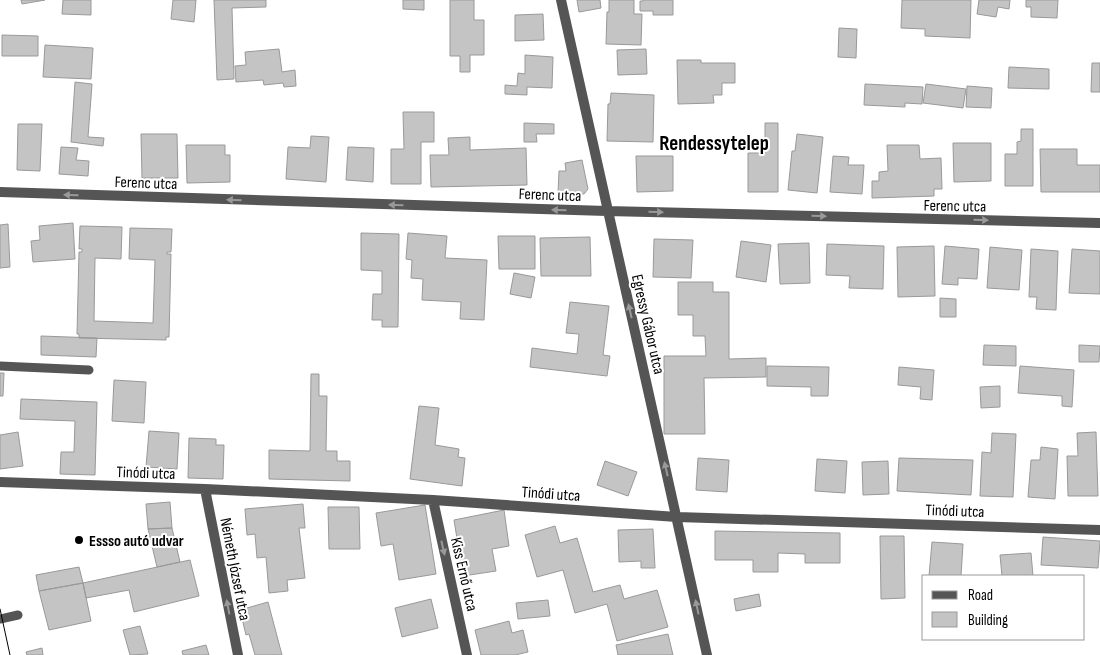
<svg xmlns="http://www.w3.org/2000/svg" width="1100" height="655" font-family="'Sofia Sans Condensed',sans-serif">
	<rect width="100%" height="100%" fill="#fff"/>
	<path fill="#c4c4c4" stroke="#999" d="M21 0H45L22 4Z
		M63 0H91V15L62 14Z
		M173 0H196L194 22 171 19Z
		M214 0H266V7L232 8 234 79 217 80Z
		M403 0H424V10L403 9Z
		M450 0H474V20H484V55H470V72H460V56H450Z
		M577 0H600L601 8 579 12Z
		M609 0H634V14H642L641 45 606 44 607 12H609Z
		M643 0H673V15H653V11H640V1H643Z
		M902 0H971L970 38 925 36V29L901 28Z
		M979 0H1010L1009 9 998 7 996 17 977 14Z
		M1026 0H1058L1057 18 1031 17V7H1026Z
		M543 14 544 40 515 41V15Z
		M839 28 857 29 856 58 838 57Z
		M2 35 38 36V56H2Z
		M45 45 93 48 91 79 43 77Z
		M279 49 282 72 295 70 296 86 284 87 283 83 264 85 263 80 236 82 235 66 246 65 245 52Z
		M646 49 647 74 618 75 617 50Z
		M525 55 553 57 552 88 527 87V95L505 94V85L517 86 518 73 525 74Z
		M677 60H701V63H735V83H722V95H713L714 103 678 104Z
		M1092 63H1100V92H1091Z
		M1009 67 1049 69V89L1008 88Z
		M75 82 92 84 88 137 104 138 103 146 71 142Z
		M865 84 923 87 922 104 905 103V107L864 105Z
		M926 84 966 89 963 108 923 103Z
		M967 86 992 88 991 108 966 107Z
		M611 93 654 95 653 142 607 141 608 104H610Z
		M403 112H434V142H421V184H391V149H404Z
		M524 123 554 124V134H536L537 142H524Z
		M765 123H778V192H748V153H765Z
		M18 124H42L40 171 17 170Z
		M1021 129H1033V186H1005V154H1017V142L1021 141Z
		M141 134H177L178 178H142Z
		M797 134 823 137 817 193 788 190 792 151H795Z
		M311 136 329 137 326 182 286 179 288 147 310 148Z
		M470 137V150L526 148 527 185 431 187 430 155H449L448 138Z
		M953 143H991V181L954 182Z
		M186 145H225V155H230V182L187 183Z
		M887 145H919L920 159 941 158 942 189H934V196L872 198V181H879V172L888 171Z
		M61 147 78 148 76 160 89 161 88 176 59 174Z
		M348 147 374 148 373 182 346 180Z
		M1040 149H1077V165H1100V192H1041Z
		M636 156H673V191L637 192Z
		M833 156 849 157 848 165H864L862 194 830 192Z
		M582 160 588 189 584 194 558 193 559 171H566L565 163Z
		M73 223 75 259 33 262 31 241 40 240 39 226Z
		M8 224 10 267 0 268V225Z
		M80 226 122 227 121 259 95 258 94 321 153 323 155 260 129 259 130 228 172 229 171 252H167V254H171L169 337H166V340L79 338V334H77L79 252H82V249H79Z
		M361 233 399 234 398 327H382V320H372L373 294H382V271L361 270Z
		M408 233 447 236 445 258 487 260 484 320 460 319 461 302 422 300 423 279 411 278 412 260 406 259Z
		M498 236H535V269H499Z
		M590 237 591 276H541L540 238Z
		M654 239 693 240 691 278 653 277Z
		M741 241 771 245 766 282 736 277Z
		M809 243 810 283 780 284 778 244Z
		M827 244 884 246 883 289 849 288 850 276 826 275Z
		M934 246 935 296 898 297 897 247Z
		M945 246 979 249 977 279 958 278V285L942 284Z
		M990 247 1022 250 1019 290 987 288Z
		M1031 249 1058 251 1056 310 1036 309 1037 297H1029Z
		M1072 249 1100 251V294L1069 293Z
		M514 273 535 277 531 298 510 294Z
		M678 282H713V292H729V359L766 358V377L704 378 705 434H664V356H706L705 336H693V315H678Z
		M940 298 956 299V317H940Z
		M570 302 609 306 603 355 610 356 607 376 530 367 532 348 577 354 579 334 566 333Z
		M41 336 97 338 96 357 41 355Z
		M984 345 1016 346V366L983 365Z
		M1079 345 1100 346 1099 362H1079Z
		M767 366 829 367 828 396H811V387L767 386Z
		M1020 366 1074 370 1072 407 1062 406V396L1018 393Z
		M899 367 934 370 932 400 920 399 921 387 898 385Z
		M0 373H4L3 396H0Z
		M311 374H319V396H327L326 451H337V461H350V481L269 479V450L310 451Z
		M114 380 146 382 144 423 112 421Z
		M1000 386V407L981 408 980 387Z
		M21 399 97 402 95 475 60 474 61 452H74L75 421 20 419Z
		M419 406 439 408 435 445 459 449 458 457 465 458 462 486 410 479Z
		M149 431 179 433 177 469 146 467Z
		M18 432 23 466 0 469V435Z
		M1096 432 1098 496H1068L1067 456H1078L1077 433Z
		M992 433 1016 434 1013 497 980 496 982 452 991 453Z
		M189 438 216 439V445H224L223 479 188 478Z
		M1041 447 1058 449 1055 499 1028 497 1031 460H1040Z
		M698 458 729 460 727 492 696 490Z
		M899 458 973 460 971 495 897 491Z
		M817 459 847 461 845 493 815 491Z
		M605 461 637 472 628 496 597 485Z
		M888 461 889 494 863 495 862 462Z
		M170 502 172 528 148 529 146 504Z
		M303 504 305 528H299L305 578 287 580 288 591 269 593 266 557 257 558 255 534 247 535 245 509Z
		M425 505 436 574 399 580 393 544 381 546 376 513Z
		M328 507H359L360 549H329Z
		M504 510 509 546 492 549 496 571 463 576 454 520Z
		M555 526 560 543 577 538 593 592 620 585 624 599 657 590 668 627 617 641 607 604 575 613 563 570 537 577 525 535Z
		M172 528 180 562 157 567 148 529Z
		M653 529 655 568H641V561L619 562 618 530Z
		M715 531 840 533V563H805V554L778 553V572H753V560H715Z
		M880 536H904L905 598 881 599Z
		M1043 537 1100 541 1098 568 1041 565Z
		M932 542 963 544 961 576H929Z
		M1031 553 1033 576H1002L1000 555Z
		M190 560 199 596 134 612 129 590 86 598 83 583Z
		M79 567 83 583 39 591 36 575Z
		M83 583 91 621 49 630 39 591Z
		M759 594 761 606 736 611 734 599Z
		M431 599 438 628 402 637 395 608Z
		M548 600 550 616 518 619 516 603Z
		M268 602 282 655H255L249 634 246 635 240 610Z
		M509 621 512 633 523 630 528 652 515 655H481L475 630Z
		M140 626 148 654 130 655 123 630Z
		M668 634 673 655H618L616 645Z
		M206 645 209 655H183L182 651Z
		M42 648 43 655H27L26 652Z"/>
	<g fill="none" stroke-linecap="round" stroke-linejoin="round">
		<path stroke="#555" stroke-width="9" d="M0 366 89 370
			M0 619 18 615"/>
		<path stroke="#555" stroke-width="10" d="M561 0 707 655
			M0 192 607 211 1100 223
			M0 482 205 489 433 500 677 517 1100 530
			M205 489 238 655
			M433 500 467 655"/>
		<path stroke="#000" stroke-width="1" d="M0 609 10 655"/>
	</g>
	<defs><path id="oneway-solid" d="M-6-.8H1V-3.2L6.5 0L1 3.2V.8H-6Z" transform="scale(1.25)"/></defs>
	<g fill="#999">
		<use href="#oneway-solid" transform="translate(71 195) rotate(-178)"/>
		<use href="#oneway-solid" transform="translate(234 200) rotate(-178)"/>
		<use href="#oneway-solid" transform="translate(396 205) rotate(-178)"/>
		<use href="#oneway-solid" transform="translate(559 210) rotate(-178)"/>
		<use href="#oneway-solid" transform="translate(656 212) rotate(1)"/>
		<use href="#oneway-solid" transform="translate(819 216) rotate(1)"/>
		<use href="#oneway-solid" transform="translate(981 220) rotate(1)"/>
		<use href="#oneway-solid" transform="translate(630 311) rotate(-103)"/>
		<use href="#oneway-solid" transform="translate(666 469) rotate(-103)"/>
		<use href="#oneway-solid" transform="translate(443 548) rotate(77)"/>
		<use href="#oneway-solid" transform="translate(228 607) rotate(-101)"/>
		<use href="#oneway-solid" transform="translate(697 607) rotate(-102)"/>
	</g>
	<circle fill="#000" stroke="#fff" stroke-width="2" cx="79" cy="540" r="5"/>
	<g text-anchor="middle" stroke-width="4" stroke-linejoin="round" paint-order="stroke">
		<g font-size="16" fill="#000" stroke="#fff">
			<text transform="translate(146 182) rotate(2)" y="6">Ferenc utca</text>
			<text transform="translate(550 194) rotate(2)" y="6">Ferenc utca</text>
			<text transform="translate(955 205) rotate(1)" y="6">Ferenc utca</text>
			<text transform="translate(649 324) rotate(77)" y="6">Egressy Gábor utca</text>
			<text transform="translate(146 472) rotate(2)" y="6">Tinódi utca</text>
			<text transform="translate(551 493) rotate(4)" y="6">Tinódi utca</text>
			<text transform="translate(955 510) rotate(2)" y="6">Tinódi utca</text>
			<text transform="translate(236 569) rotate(79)" y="6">Németh József utca</text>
			<text transform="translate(465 574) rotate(77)" y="6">Kiss Ernő utca</text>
		</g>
		<g font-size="16" font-weight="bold" fill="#000" stroke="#fff" text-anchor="start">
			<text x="89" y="546">Essso autó udvar</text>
		</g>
		<g font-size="21" font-weight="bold" fill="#000" stroke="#fff">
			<text x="714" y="150">Rendessytelep</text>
		</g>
	</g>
	<rect x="922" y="575" width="162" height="65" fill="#ffffff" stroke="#999999"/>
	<rect x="932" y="591" width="25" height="8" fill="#555555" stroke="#999999"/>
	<text x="968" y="600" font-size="15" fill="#000000">Road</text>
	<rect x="932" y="612" width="25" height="15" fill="#c4c4c4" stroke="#999999"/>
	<text x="968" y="625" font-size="15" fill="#000000">Building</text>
</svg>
